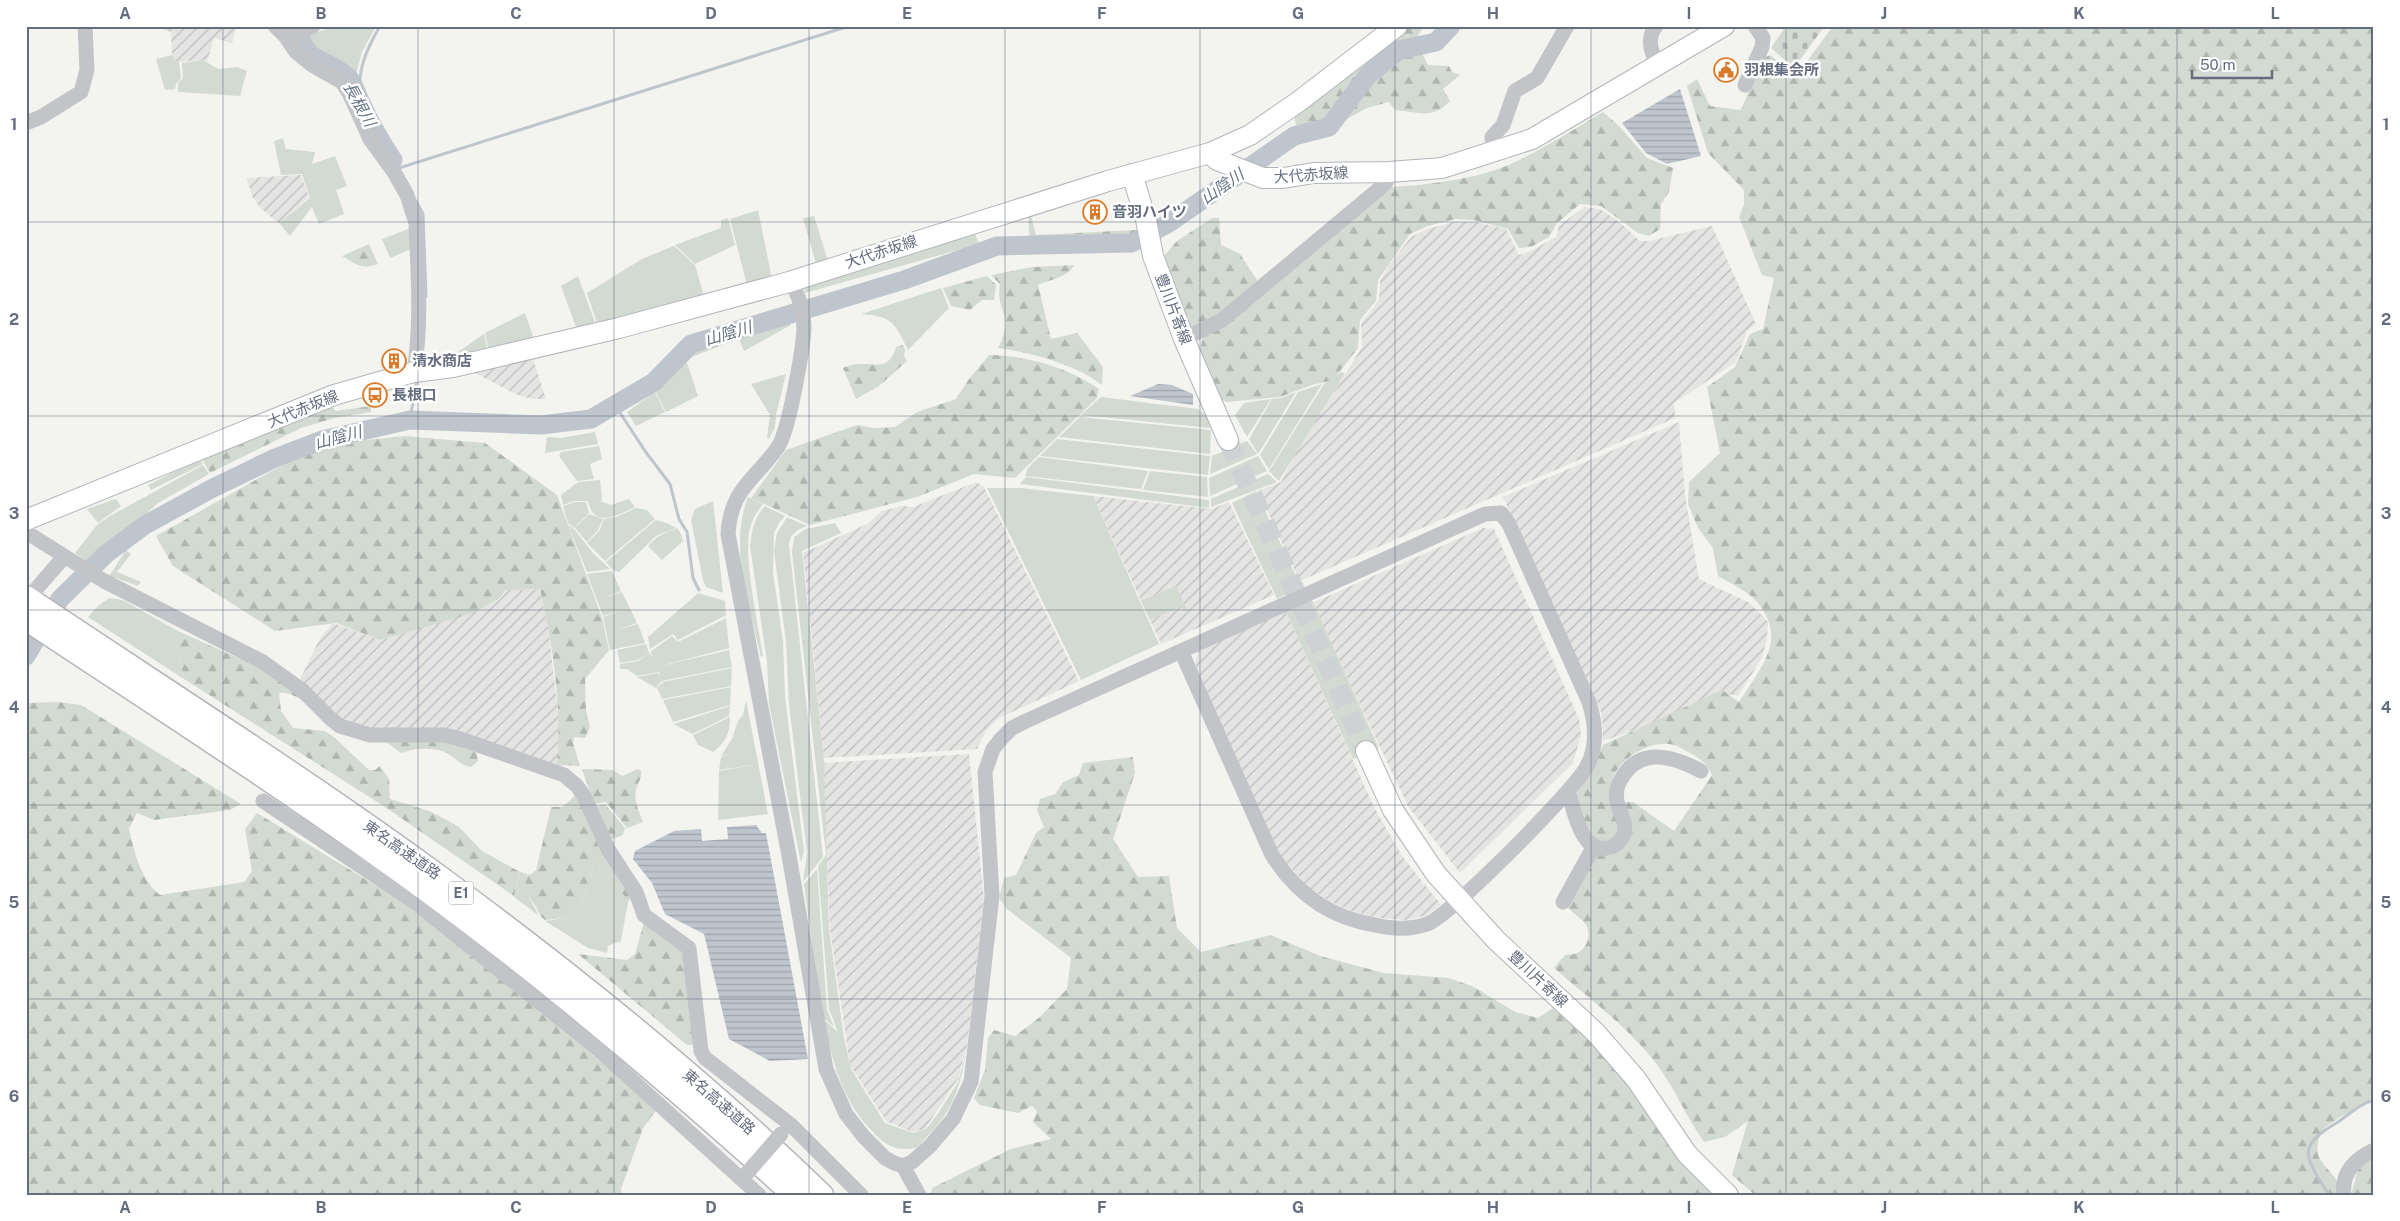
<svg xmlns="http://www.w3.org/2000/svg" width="2400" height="1221" font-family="'Public Sans','Noto Sans JP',sans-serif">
	<defs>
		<pattern id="industrial-furrows" width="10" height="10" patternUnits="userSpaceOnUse" patternTransform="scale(1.25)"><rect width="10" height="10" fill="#e4e4e3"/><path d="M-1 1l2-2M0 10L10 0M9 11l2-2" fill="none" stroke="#bcbdbd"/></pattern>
		<pattern id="forest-firs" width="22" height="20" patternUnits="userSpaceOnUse" patternTransform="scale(1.25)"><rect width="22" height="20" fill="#d3dad1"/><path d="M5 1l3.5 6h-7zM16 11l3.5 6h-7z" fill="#afb5af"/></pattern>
		<pattern id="cemetery-stones" width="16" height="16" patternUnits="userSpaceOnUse" patternTransform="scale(1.25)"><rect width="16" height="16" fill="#d3dad1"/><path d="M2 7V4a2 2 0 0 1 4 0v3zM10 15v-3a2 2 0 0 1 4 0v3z" fill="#afb5af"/></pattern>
		<pattern id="water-rules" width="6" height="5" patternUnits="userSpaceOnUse" patternTransform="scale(1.25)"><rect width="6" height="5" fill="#bec5cc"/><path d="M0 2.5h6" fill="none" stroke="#9ea4ab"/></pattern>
	</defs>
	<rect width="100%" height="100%" fill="#f3f4f0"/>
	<path fill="url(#industrial-furrows)" d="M160 26H236L232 43 214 38 207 62 203 60 179 62 175 61 172 55 171 32 161 29Z
		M301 175 309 197 279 223 260 208 252 196 247 178Z
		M1584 207 1600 209 1618 221 1640 241H1649L1712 226 1756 324 1747 331 1736 362 1674 403 1675 418 1300 581 1258 491 1281 482 1296 452 1362 347 1361 323 1379 300 1380 281 1389 265 1411 237 1427 229 1454 222H1476L1506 229 1519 255 1531 251 1556 237 1559 226Z
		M532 356 546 399H532L515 394 477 374 475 368Z
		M1679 422 1685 495 1699 579 1750 603 1768 622 1767 638 1762 658 1738 696 1723 693 1644 727 1603 741 1602 715 1597 701 1560 625 1503 497Z
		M976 482 984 487 1079 681 999 718 986 731 977 749 824 758 803 553 867 524 882 511 902 506 913 507Z
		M1093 496 1211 509 1229 502 1274 595 1161 644Z
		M1483 528 1494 529 1579 719 1581 735 1573 763 1460 873 1408 806 1312 603Z
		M540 589 548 627 560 730 557 765 349 725 300 686 301 677 320 638 333 623 380 640 474 612 499 600 507 590Z
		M1285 610 1374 807 1402 856 1441 905 1425 916 1405 920 1380 918 1354 912 1331 902 1308 887 1280 855 1195 664 1199 649Z
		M969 754 984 899 967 1046 958 1079 925 1129 912 1132 886 1121 850 1065 830 929 823 763Z"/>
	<path fill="#d3dad1" d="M336 26H376L362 52 355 78C351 74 346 68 341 65 326 55 312 55 305 36Z
		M172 55 175 61 179 62 181 78 176 84 175 89 165 90 156 59Z
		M203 60 218 69 237 67 247 71 240 96 178 92V83L183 78 182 63Z
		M283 138 286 149 315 152 312 164 335 156 347 186 336 190 344 214 319 224 312 207 290 236 279 223 310 198 302 174 281 175 274 141Z
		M758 210 772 279 747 285 730 219Z
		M814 216 828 261 816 264 803 218Z
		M728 218 735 245 695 264 675 245 721 228V220Z
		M413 227 411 249 390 258 382 239Z
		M974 231 979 244 805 293 804 285Z
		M674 246 695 265 704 296 597 323 587 293 642 259Z
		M578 276 596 325 577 330 561 286Z
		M941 288 949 308 908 350C895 323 892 316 861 314Z
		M525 313 535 342 489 353 485 333Z
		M790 318 791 325 744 351 739 339 686 359 708 344Z
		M484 334 488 353 433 363 434 359 455 354Z
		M686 360 698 396 666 412 655 390Z
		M1341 372 1345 373 1279 481 1269 471 1324 384Z
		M786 374 776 415 770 416 776 417 775 427 769 439 767 438 770 415 751 384Z
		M1322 384 1269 469 1260 455 1298 392Z
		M655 392 665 412 636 426 627 412Z
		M1296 392 1258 454 1249 439 1272 399 1281 398Z
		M1101 397 1198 409 1208 417 1211 428 1081 415Z
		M1271 399 1247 437 1235 415 1244 403Z
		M1080 417 1211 430 1210 454 1059 437Z
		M595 432 598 444 545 453 547 437 561 438Z
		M1057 439 1210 456 1208 475 1040 456Z
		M1247 441 1257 454 1210 474 1212 456Z
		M599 446 602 459 590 464 594 479 577 481 559 456 561 452Z
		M1258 456 1267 471 1210 496 1209 478Z
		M1039 457 1148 471 1141 489 1025 476 1028 468Z
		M200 459 203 464 151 490 148 485Z
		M203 465 209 474 158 503 145 515 140 524 122 535 90 565 75 553 97 525 110 516Z
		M1150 471 1207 477 1208 497 1143 490Z
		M1268 474 1277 482 1211 507V499Z
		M1026 477 1209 500V508L1020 484Z
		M600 480 602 500 600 501 611 505 629 499 635 507C616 516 594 529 588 501H574L563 505 561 495 578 482Z
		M987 488H1020L1093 496 1159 644 1081 680Z
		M1256 491 1301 587 1277 599 1232 503Z
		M748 497 763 504C757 512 752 519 750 528 743 557 758 624 763 656L761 657C750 607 728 547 748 497Z
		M116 499 121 506 98 523 87 509Z
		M713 501 723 593 706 587 703 580 691 520 695 509Z
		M575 502H586L589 513 574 528 568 523 563 506Z
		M765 506 785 516 779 523 774 533 773 573 783 641 785 697 804 851 801 863 769 704 767 662 750 546C752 530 754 518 765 506Z
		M636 508 647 510 655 519 605 561 587 543 600 530 604 519 616 517Z
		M589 514 603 519 598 530 587 542 575 528Z
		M787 517 807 526C797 530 791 533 789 544L823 857 803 882 807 853 789 704 786 642 774 551 777 533Z
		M656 520 667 523 676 528 656 536 619 572 613 570 606 562Z
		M835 523 841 533 802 551 824 760 829 929 844 1038 851 1069 885 1123 913 1133 926 1129 939 1112 958 1082 966 1053C958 1099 949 1116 916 1148 897 1152 884 1145 872 1131 841 1099 833 1061 823 1019L838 1032 829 1009 818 866 826 855 792 552 794 537 806 529Z
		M568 525 575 530 593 553 610 569 587 572Z
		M677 528 681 534 683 541 662 560 648 546 657 537Z
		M126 550 131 554 117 572 141 582 138 586 116 578H108Z
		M612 571 621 591 606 597 622 592 637 623 617 630 638 624 645 643 610 650 603 617 624 609 603 616 587 574Z
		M1176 586 1189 614 1181 607 1150 620 1141 601Z
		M698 593 725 601 726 615 678 640 673 634 650 649 648 637Z
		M109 598 123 600 178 631 177 644 184 679 88 617 98 606Z
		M1311 598 1379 748 1353 759 1285 610Z
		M726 618 729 648 657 667 729 650 732 667 662 681 656 688 637 677 658 673 661 677 659 672 637 676 627 669H620V664L638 661 648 654 638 660 620 663 617 650 646 644 649 653 654 657 650 652 672 636 678 642Z
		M732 668 731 686 662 699 657 688 663 682Z
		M731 687 730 705 673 722 663 700Z
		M746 700 768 814 718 820 719 771 754 765 719 770 721 757 728 754 721 756 732 739 738 721 743 715Z
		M730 706 729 716 692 734 674 724Z
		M730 717C730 733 726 742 713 752L698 745 693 735Z
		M595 861 611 875 628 902 621 941 608 946 607 953 588 948 545 921 564 918 579 910Z
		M817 869 827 1010 834 1027 824 1018 819 999 804 884Z
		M520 872 527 874C521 892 533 900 538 915L514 897Z"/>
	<path fill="url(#forest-firs)" d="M1404 26H1428L1422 29 1414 42 1395 49 1367 73 1331 122 1311 127 1296 126 1294 115Z
		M1833 26H2374V1098C2366 1102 2327 1124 2324 1129 2318 1135 2315 1152 2320 1159 2329 1173 2338 1176 2342 1195H1755L1732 1175 1748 1121 1725 1137 1704 1142C1687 1118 1675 1089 1658 1066 1630 1028 1589 999 1554 968L1565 955C1569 954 1574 955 1577 953 1589 948 1592 931 1584 922 1576 914 1570 912 1564 902L1596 851H1616L1624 802H1633L1674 831 1712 775C1705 759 1696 757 1681 748 1658 734 1617 757 1611 783 1605 805 1627 819 1612 842 1582 843 1582 819 1574 796L1591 774 1603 745 1722 690 1739 702C1760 668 1789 640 1757 602 1748 591 1730 583 1718 576L1713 548 1698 528 1688 504 1689 482 1720 453 1707 387 1735 367 1750 334 1763 329 1774 278 1762 275 1739 217 1744 205V190L1708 153 1687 86 1697 79 1710 106 1741 110 1762 59 1770 55 1797 75Z
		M1421 51 1428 65 1449 66 1452 72 1460 75 1443 89 1450 101C1432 120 1420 112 1395 110L1389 102 1367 108 1334 126 1381 71 1401 59Z
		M1603 112 1618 125 1647 158 1673 168 1669 192 1661 204 1660 229 1649 236 1638 233 1601 206 1580 204 1557 223 1549 237 1531 247 1519 248 1508 229 1474 220 1455 219 1428 226 1410 234 1378 280 1376 301 1360 320 1358 348 1333 380 1312 385 1280 397 1226 402 1218 398 1199 353 1204 334 1389 187C1421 186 1476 179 1506 166 1540 151 1571 131 1603 112Z
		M1031 215 1036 235 1136 230 1137 238 1121 241 1030 243 1028 216Z
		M1212 218H1219L1221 245 1240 254 1257 280 1258 286C1241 300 1210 331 1187 328L1163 257 1177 241Z
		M369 244 378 264C362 270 355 264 342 256Z
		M1074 265C1069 277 1049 280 1038 285L1051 339 1077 333 1103 367 1102 385C1074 364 1033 353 998 348 1016 313 995 315 1000 284L991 275 1032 267Z
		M987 276 996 285 994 300H982L970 310 951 306 943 288Z
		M903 345 905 350 904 356 907 361 879 386 856 399 843 368C848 366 853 364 858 364 877 363 889 371 896 347Z
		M989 355C1028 356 1067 367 1099 389L1097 398 1015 478 974 474 917 497 810 525 751 498 786 450 857 425 874 428 895 427 917 412 956 399 969 379Z
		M329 405 336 411 371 406V412L335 418 301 428 210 473 202 459Z
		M405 436 485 443 557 495 602 618 609 650 585 679 586 710 590 727 585 738 574 737 573 743 580 766 557 765C562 706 553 646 540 589L506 590 499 599 473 613 380 640 336 623 275 631 173 566 156 536 309 450 356 441Z
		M178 631 267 671 304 699 324 719C312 709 296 691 279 693L281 711 293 728 325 731 335 738 369 770H375L380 766 389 779 390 799 429 811 445 819 459 827 482 851 520 872 514 896 382 805 184 679 177 644Z
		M59 702 81 705 241 804 230 810 154 820 137 813 129 829C134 851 141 881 160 895L244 882 252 871 245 829 257 813 411 907 658 1108 643 1128 621 1189 622 1195H26V703Z
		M444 740 476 749 478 761 471 767C461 766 456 758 447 753 435 747 414 748 401 753L386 742Z
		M1133 757 1135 773 1113 839 1138 877 1169 876 1177 928 1201 952 1271 935 1320 956 1384 973 1449 978 1474 987 1515 1012 1538 1018 1561 1003 1732 1195H930L932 1188 1011 1149 1051 1139 1033 1122 1037 1111 1032 1106 1018 1113 980 1105 974 1098 985 1070 988 1038 994 1030 1015 1036 1040 1017 1067 989 1071 958 1007 909 999 898 1004 878 1016 875 1036 833 1044 827 1037 810 1040 799 1055 794 1063 782 1079 775 1083 763Z
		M582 769 613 770 622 776 638 769 641 771C643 777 637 784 636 790 634 802 639 812 643 822L627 828 606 802 594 804Z
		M578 793 632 896 628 902 611 875 595 861 579 910 564 918 545 920C538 915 539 910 534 904 528 894 522 888 527 875L532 874 536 870 551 807H562Z
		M605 804 625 828 623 835 610 840 595 807Z
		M644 922 685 951 695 1040 692 1045H687L578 954 627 960 635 954Z
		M2374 1147V1195H2351L2358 1169Z"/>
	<path fill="url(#cemetery-stones)" d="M1786 26 1824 27 1794 68 1771 48Z"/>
	<path fill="url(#water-rules)" d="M1680 89 1701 156 1667 164 1646 153 1622 123Z
		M1158 384 1172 385 1193 394V405L1130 396Z
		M756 825 762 833H766L808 1059 770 1061 729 1039 704 934 665 914 652 883 633 859 635 851 674 831 701 829 702 841 728 839 727 827Z"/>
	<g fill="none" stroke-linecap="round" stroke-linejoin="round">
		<path stroke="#bec5cc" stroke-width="3" d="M360 101C357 71 365 52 380 26
			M399 169V168L849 26
			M416 201 423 214 426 296
			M615 405 645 451 670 484 679 519 687 532 693 578 699 590
			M410 420 417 379
			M2329 1195C2307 1158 2293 1148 2338 1122 2350 1114 2359 1104 2374 1100"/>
		<path stroke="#bec5cc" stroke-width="19" d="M299 26C302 66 327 56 349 78 354 84 357 95 361 103 370 123 381 142 393 160
			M26 656 60 599 106 554 145 525 211 489 275 458 322 440 410 420 541 425 591 419 654 382 691 344 904 280 997 246 1132 243 1169 223 1294 136 1329 127 1368 75 1399 50 1436 42 1451 26"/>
		<path stroke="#cfd2d4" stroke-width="20" stroke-dasharray="20 10" stroke-linecap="butt" d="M1228 440 1366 751"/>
		<g stroke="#b2b5ba" stroke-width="22">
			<path id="major" d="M1210 153 1217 160 1263 178H1283L1314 173 1389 172 1442 168 1532 139 1724 26
				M1132 174 1146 220 1153 256 1184 339 1228 440
				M26 520 334 395 414 372 453 367 619 328 789 282 1108 181 1210 153 1250 135 1298 102 1397 26
				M1366 751 1393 810 1436 874 1496 940 1596 1033 1636 1079 1687 1154 1728 1195"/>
		</g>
		<g stroke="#b4b6ba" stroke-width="25">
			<path id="highway" d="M26 597C163 689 303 777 437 875 571 973 702 1079 822 1195
				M26 619C160 708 296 795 426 890 555 985 676 1088 794 1195"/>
		</g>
		<path stroke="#c2c4c8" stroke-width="15" d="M275 26 286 37 313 26
			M1656 26C1646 39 1651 51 1657 64
			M286 37 296 52 312 65 342 82 349 93 370 139 394 172 407 195 416 223C418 273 422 322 414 372
			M1745 85 1762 47 1763 38 1755 26
			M26 123 41 117 81 92 87 70 85 26
			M1493 152 1492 137 1503 125 1515 91 1537 78 1567 26
			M789 282C799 292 804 313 804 328 803 350 789 430 778 447 754 481 731 488 728 534L788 850 826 1069 846 1114 864 1137 885 1158 894 1163 903 1166 912 1162 930 1146 953 1119 971 1082 992 896 985 772 993 749 1001 739 1012 728 1026 721 1485 514 1501 513 1509 524 1589 702C1596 724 1598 747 1586 768 1573 791 1449 917 1427 924 1410 930 1392 929 1375 925 1330 918 1296 893 1272 855L1181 651
			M1184 339 1222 320 1379 189 1386 182 1389 172
			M26 532 104 581 263 662 302 690 331 719 340 726 370 735H444L461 739 564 775 577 786 584 796 608 849 636 892 644 915 689 948 701 1051 705 1058 791 1125 861 1195
			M37 588 64 557
			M1568 791C1574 810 1581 857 1611 847 1617 845 1622 839 1624 834 1627 820 1619 813 1617 801 1615 792 1618 783 1623 776 1642 746 1675 757 1701 771
			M263 801 416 903 599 1050 759 1195
			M1563 902 1594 846
			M903 1166 919 1195
			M2344 1195C2341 1173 2355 1159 2374 1150"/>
		<use href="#major" stroke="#fff" stroke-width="20"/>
		<use href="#highway" stroke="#fff" stroke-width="22"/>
		<path stroke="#c2c4c8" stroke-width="15" d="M748 1172 781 1134"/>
	</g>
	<path fill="none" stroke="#646d80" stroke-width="1" stroke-opacity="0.55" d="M223 26V1195M418 26V1195M614 26V1195M809 26V1195M1005 26V1195M1200 26V1195M1395 26V1195M1591 26V1195M1786 26V1195M1982 26V1195M2177 26V1195M26 222H2374M26 416H2374M26 610H2374M26 805H2374M26 999H2374"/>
	<defs>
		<g id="civic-ring" transform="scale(1.25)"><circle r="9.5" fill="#fff" stroke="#db7a29" stroke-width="1.5"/><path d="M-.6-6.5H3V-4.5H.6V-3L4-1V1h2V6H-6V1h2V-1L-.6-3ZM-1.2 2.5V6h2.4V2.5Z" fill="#db7a29"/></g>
		<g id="building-ring" transform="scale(1.25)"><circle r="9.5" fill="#fff" stroke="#db7a29" stroke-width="1.5"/><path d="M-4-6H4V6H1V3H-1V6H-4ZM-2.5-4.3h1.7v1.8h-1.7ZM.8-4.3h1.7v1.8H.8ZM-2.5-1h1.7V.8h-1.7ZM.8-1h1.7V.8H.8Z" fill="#db7a29"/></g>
		<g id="bus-ring" transform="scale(1.25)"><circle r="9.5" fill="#fff" stroke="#db7a29" stroke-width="1.5"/><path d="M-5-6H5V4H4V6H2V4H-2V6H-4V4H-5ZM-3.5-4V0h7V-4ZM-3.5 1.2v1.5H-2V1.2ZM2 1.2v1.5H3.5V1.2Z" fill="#db7a29"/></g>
	</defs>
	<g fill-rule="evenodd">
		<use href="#civic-ring" x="1726" y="70"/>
		<use href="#building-ring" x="1095" y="212"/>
		<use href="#building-ring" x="394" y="361"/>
		<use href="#bus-ring" x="375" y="395"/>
	</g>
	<g text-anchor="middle" stroke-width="5" stroke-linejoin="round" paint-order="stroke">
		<rect fill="#fff" stroke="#9299a6" stroke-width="1" x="448.5" y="881.5" width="25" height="23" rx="4"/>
		<g font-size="14" font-weight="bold" fill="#646d80">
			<text x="461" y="898">E1</text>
		</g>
		<g font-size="15" font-weight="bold" fill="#646d80" stroke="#fff" text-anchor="start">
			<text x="1744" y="75">羽根集会所</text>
			<text x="1112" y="217">音羽ハイツ</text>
			<text x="412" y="366">清水商店</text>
			<text x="392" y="400">長根口</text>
		</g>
		<g font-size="15" fill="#646d80" stroke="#fff">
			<text transform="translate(1311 175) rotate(-4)" y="5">大代赤坂線</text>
			<text transform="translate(881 252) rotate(-18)" y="5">大代赤坂線</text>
			<text transform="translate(1173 309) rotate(69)" y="5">豊川片寄線</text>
			<text transform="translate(303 409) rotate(-22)" y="5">大代赤坂線</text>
			<text transform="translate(402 850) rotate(35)" y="5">東名高速道路</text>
			<text transform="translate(1538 979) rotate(43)" y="5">豊川片寄線</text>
			<text transform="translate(719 1102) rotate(41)" y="5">東名高速道路</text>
		</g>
		<g font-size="16" font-style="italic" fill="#647484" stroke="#fff">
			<text transform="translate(360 104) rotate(61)" y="6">長根川</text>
			<text transform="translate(1222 186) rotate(-35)" y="6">山陰川</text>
			<text transform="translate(728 333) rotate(-17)" y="6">山陰川</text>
			<text transform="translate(338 437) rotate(-15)" y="6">山陰川</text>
		</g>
	</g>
	<rect width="2400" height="1221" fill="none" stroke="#ffffff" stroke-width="55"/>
	<path d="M2192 70v8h80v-8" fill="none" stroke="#646d80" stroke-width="2.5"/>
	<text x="2200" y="70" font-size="15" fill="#646d80" stroke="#ffffff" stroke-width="4" paint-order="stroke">50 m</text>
	<rect x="28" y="28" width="2344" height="1166" fill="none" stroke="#646d80" stroke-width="2"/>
	<g font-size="16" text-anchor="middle" font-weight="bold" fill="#646d80">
		<text x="125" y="19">A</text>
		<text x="321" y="19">B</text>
		<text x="516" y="19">C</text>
		<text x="711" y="19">D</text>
		<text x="907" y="19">E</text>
		<text x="1102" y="19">F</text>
		<text x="1298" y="19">G</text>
		<text x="1493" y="19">H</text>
		<text x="1689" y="19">I</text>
		<text x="1884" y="19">J</text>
		<text x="2079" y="19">K</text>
		<text x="2275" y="19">L</text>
		<text x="14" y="130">1</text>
		<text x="2386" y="130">1</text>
		<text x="14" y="325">2</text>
		<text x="2386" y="325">2</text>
		<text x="14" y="519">3</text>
		<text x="2386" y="519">3</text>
		<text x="14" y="713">4</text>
		<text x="2386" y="713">4</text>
		<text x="14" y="908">5</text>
		<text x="2386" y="908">5</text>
		<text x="14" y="1102">6</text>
		<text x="2386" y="1102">6</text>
		<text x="125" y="1213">A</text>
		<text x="321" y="1213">B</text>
		<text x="516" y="1213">C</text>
		<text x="711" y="1213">D</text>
		<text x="907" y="1213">E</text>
		<text x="1102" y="1213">F</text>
		<text x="1298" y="1213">G</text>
		<text x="1493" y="1213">H</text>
		<text x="1689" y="1213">I</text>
		<text x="1884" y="1213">J</text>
		<text x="2079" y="1213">K</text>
		<text x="2275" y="1213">L</text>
	</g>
</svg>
